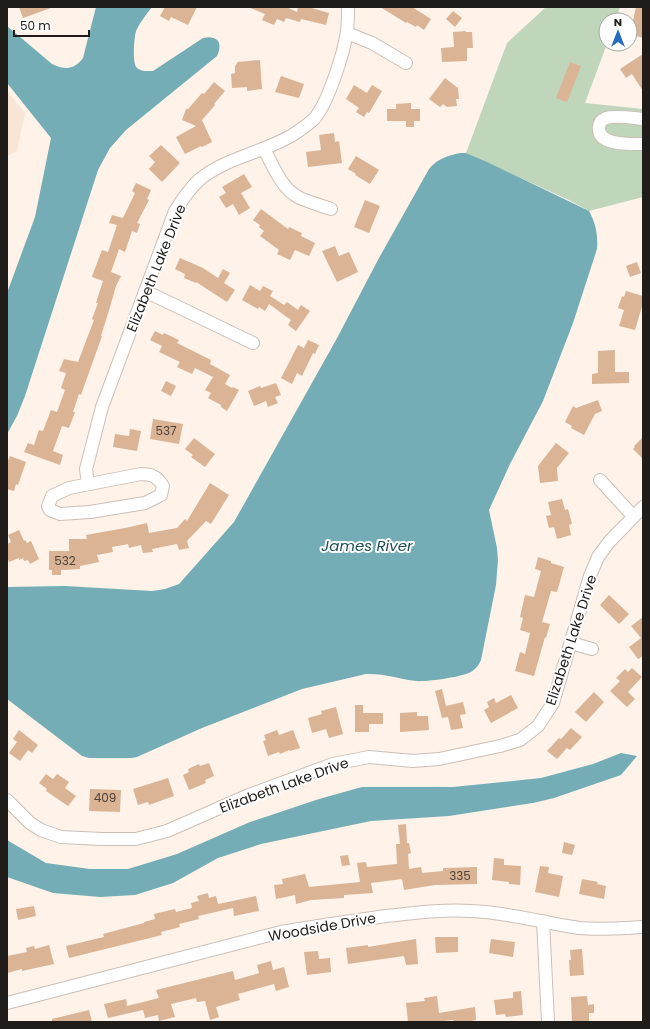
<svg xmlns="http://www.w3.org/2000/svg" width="650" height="1029" font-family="Poppins,sans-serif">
	<rect width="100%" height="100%" fill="#fef2e9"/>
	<path fill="#f8e5d6" d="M7 91 25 113 17 151 7 156Z"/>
	<path fill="#bfd6ba" d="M546 7H620L616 20H606L607 44 585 103 643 109V197L589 211 569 200 466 153 507 43Z"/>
	<path fill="#74adb5" d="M96 7H152C146 15 140 22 136 31 134 38 132 64 137 68 142 72 147 71 153 71L203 38C218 35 223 43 217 56L126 130 110 148 98 170 25 396 17 416 7 434V293L35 217 51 138 7 83V26L52 64C65 70 74 70 83 58Z
		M461 153H466L487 162 589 211C596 224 598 235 597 249L573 323 543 401 510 464 489 510 497 548 498 560 496 585 481 660C479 665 476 669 471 672 462 677 426 682 416 681 399 679 383 673 366 674L302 689 202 728 137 757 132 758H89L82 756 7 699V587L65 586 152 591 165 589 179 584 234 522 336 340 379 258 429 169C437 159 449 155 461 153Z
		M621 753 637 756 621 775 554 798 533 803 449 816 371 821 261 844 218 858 173 883 135 895 100 897 53 893 7 877V840L46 863 90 869H128L177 854 250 822 319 799 362 787H453L541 778 593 764Z"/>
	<path fill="#dab495" d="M19 7H51V8L23 18Z
		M165 7H197L188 25 171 17 169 21 160 16Z
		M248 7H286L297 12 298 7H308L329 13 326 25 301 19 300 22 286 18 284 22 277 19 274 25 262 20 265 14Z
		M380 7H412L431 19 424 30 417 25 416 27 407 22 406 23Z
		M636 7H643V38L630 34Z
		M453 11 462 18 455 27 446 19Z
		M466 31V32H472L473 48H467V61L442 62 441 48 454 47 453 32Z
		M643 54V91L632 74 626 78 620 69Z
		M260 60 262 89 247 91V87L232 88 231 74 235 73V66L238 62Z
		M570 62 581 66 567 102 556 98Z
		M281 76 304 84 299 98 275 92Z
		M445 78 458 88 459 99H456L457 106 447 107 443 104 440 107 429 99Z
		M214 82 225 91 214 104 215 105 202 120 212 142 202 147 201 146 185 154 176 137 196 126 182 120 186 109H188L202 93 204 94Z
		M354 85 367 93 372 85 382 91 369 113 367 112 364 117 356 112 359 108 346 99Z
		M411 103V109H420V121H414V127H406V121H387V109H396V104Z
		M334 133 335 142 339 141 342 163 308 167 306 152 321 150 319 135Z
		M161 145 180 163 162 182 149 169 155 162 149 156Z
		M356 156 379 170 370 184 355 175 356 174 348 169Z
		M244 174 252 187 241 193 250 208 239 215 233 204 226 208 219 197 226 193 222 187Z
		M136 183 151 190 147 199 149 200 137 223 140 224 137 233 132 231 125 252 119 249 111 272 121 276 116 286 110 307 101 336H102L81 395 79 394 73 412H75L69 428 62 426 53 451 63 455 60 465 24 452 28 443 34 445 39 430 43 431 51 410 57 412 65 390 61 388 66 373 59 371 64 359 78 362 94 320 92 319 98 303H96L103 281 92 277 94 271 102 250 108 252 117 225 109 223 112 215 123 218 135 193 132 191Z
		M365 200 380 206 369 233 354 227Z
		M261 209 288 229 289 227 302 233 301 236 315 243 309 256 295 250 290 260 277 254 279 250 260 236 264 231 259 227 260 225 253 220Z
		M335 246 339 256 349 252 358 272 337 282 322 251Z
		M180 258 203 268 218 278 223 269 230 273 224 283 235 290 227 302 196 282V283L184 278 185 274 175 269Z
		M637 262 641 273 630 277 626 266Z
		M250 285 260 291 263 286 273 291 270 296 284 305 287 302 298 310 301 305 310 311 296 331 288 325 291 320 269 304 265 311 259 307 258 309 242 300Z
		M626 291 643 296V303L635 330 619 326 624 310 618 308 622 296 624 297Z
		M155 331 163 335 164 333 179 340 177 343 211 360 210 364 230 375 225 384 232 388 233 387 239 390 227 411 221 407V405L208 398 211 393 205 390 213 377 195 368 192 374 177 367 180 362 159 352 162 346 150 340Z
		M308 340 319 345 315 354 313 353 302 376 297 373 292 384 281 378 298 345 304 348Z
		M615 350V372H629V383L592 384V374L598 373V351Z
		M166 381 176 386 171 396 161 391Z
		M276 383 281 395 275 397 278 403 268 407 266 401 254 406 248 391 260 386 261 388Z
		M598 400 602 411 595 414 584 435 571 428 572 426 565 422 573 406 576 408Z
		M153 419 183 424 179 444 150 439Z
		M130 429 141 431 137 451 113 447 115 434 129 436Z
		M643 437V459L633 449 635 447 634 446Z
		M194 438 215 454 205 467 191 457 193 455 185 449Z
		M556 443 569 453 557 468 558 481 540 483 538 466Z
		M10 456 26 462 18 485 16 484 14 491 7 489V463Z
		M210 483 229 495 211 524 206 521 187 541 189 548 179 550 177 544 152 549 153 552 143 553 141 545 129 548 128 544 112 547 113 552 97 555 99 562 80 566V569L61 570V575H52V570H49V551H69V539H87L86 535 125 528 147 523 149 533 177 528 185 519 187 521Z
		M562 499 565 510 568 509 572 524 569 525 571 535 557 539 554 527 549 528 546 516 551 515 548 502Z
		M19 530 24 541 25 540 27 543 31 541 39 559 30 564 28 560 24 561 23 558 19 560V558L9 562 7 557V544L11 542 8 535Z
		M538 557 551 561V563L564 567 557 592 551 591 542 622 550 624 546 638 545 637 534 676 515 671 520 652 525 654 530 633 520 630 523 618 520 617 525 595 534 597 541 571 535 569Z
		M609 595 629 614 619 624 600 605Z
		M643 617V656L638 659 629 647 641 638 631 626Z
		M632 668 642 677 628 692 635 699 627 707 610 691 620 681 616 678 625 669 628 672Z
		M442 689 446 706 463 702 466 714 460 715 463 728 451 730 448 717 442 718 435 691Z
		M594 692 604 702 586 722 575 712Z
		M511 695 518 708 491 723 484 710 489 707 487 702 494 698 496 703Z
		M355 705H363V713H383V724H369V732H355Z
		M336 707 343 734 329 738 326 729 312 733 308 718 322 714 321 711Z
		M417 712V716H428L429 730 400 732V713Z
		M571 728 582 737 570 750 567 748 557 759 547 751 559 738 561 739Z
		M19 730 38 745 32 753 28 750 20 761 9 753 17 742 13 739Z
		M277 730 279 735 293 730 300 748 290 751 289 750 280 754 279 752 268 756 263 741 266 740 264 735Z
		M209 763 214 776 205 780 206 783 189 790 183 775 189 772 188 769 199 764 200 766Z
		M46 774 53 779 57 774 69 782 65 788 76 796 68 806 46 791 47 789 39 783Z
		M168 778 174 796 149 805 148 802 138 805 133 789Z
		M90 789 121 790 120 812 89 811Z
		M406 824 407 843H409L411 853 408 854 409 869 421 867 422 873 443 871V868L477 867V884L435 885 404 890 402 879 371 883 373 893 344 895V898L311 900 296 904 295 895 276 899 274 885 283 884 282 879 305 874 309 887 360 882 357 863 366 862 367 867 397 864 396 844H400L398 825Z
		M564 842 575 845 572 855 562 853Z
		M348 855 350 865 342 866 340 856Z
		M494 858 504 859V865L521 866 520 885 509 884V882L492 880Z
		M540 866 549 867 548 873 563 876 559 897 535 892Z
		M582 879 598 882 597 884 606 886 604 899 579 894Z
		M208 893 209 898 216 896 218 904 256 896 259 911 234 916 233 908 198 916 199 919 179 924 180 927 161 932 162 935 69 958 66 946 104 937 103 934 144 923V922L155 919 154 914 175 909 176 912 192 908 191 903 199 901 197 896Z
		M34 906 36 916 18 920 16 909Z
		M435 937H458V952L436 953Z
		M416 939 418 964 406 965 404 956 348 964 346 948 368 945V947Z
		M491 939 515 942 513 957 489 953Z
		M49 945 54 964 22 971V969L7 973V956L27 952 26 948 34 946 35 949Z
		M582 949 584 975 570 976 569 960H571L570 950Z
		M318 951 319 959 330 958 331 972 307 975 304 952Z
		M271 961 273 970 284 967 289 987 276 991 274 984 238 994 240 1000 216 1007 219 1017 210 1020 205 1001 197 1002 196 998 171 1004 175 1017 159 1021 158 1015 145 1018 143 1010 108 1018 104 1004 126 999 127 1006 159 998 156 990 233 971 235 980 259 973 257 965Z
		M521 991 523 1015 506 1017 505 1014 496 1015 494 1000 513 998V992Z
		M437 996 439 1013 475 1007 476 1020 466 1022H454L453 1020 433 1022H408L406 1003 425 1001 424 998Z
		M587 996 588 1005 594 1004V1013H589V1022H572L571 997Z
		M89 1010 92 1022H52V1019Z"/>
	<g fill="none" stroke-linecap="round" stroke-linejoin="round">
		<g stroke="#cbbfb6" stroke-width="14">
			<path id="minor" d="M347 33 372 43 406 63
				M643 119C633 118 615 115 606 118 601 120 599 123 599 127 597 146 631 144 643 144
				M264 149C273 165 281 188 298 197 308 202 320 205 331 209
				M145 291 253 343
				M141 474C151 474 157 476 163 486L161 495 145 503 90 512 60 514 50 510 48 506 52 496 69 488Z
				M600 480 633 516
				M88 484 86 469 102 407 175 211C182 200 189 189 199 180 224 158 266 152 294 134 300 130 309 124 314 119 328 103 344 53 347 31 348 23 348 15 348 7
				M571 643 592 649
				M7 800 30 823 41 830 61 837 102 839H136L167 831 249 795 333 764 369 757 413 761 439 759 500 746 520 740 538 726 553 703 590 576 598 557 609 542 643 507
				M543 921 548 1022
				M7 1003 281 932C316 926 351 921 386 916 414 913 442 909 471 911 507 912 543 923 579 928 601 930 622 928 643 927"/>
		</g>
		<use href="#minor" stroke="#fff" stroke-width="12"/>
	</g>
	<g text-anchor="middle" stroke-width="4" stroke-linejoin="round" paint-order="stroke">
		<g font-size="12" fill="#4e4238">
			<text x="166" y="435">537</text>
			<text x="65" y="565">532</text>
			<text x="105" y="802">409</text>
			<text x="460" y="880">335</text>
		</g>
		<g font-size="14" fill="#201c19" stroke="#fff">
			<text transform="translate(156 268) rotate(-68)" y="5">Elizabeth Lake Drive</text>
			<text transform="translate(571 640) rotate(-72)" y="5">Elizabeth Lake Drive</text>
			<text transform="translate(284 785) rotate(-20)" y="5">Elizabeth Lake Drive</text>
			<text transform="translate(322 927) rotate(-10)" y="5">Woodside Drive</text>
		</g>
		<g font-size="15" font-style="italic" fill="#194d53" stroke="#fff">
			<text x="367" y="551">James River</text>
		</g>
	</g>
	<rect width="650" height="1029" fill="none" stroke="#201c19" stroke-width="16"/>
	<g transform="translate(618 32)"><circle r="19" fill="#ffffff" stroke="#a6a4a3"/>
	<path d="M0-3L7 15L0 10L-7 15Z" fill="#256cbc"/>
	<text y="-6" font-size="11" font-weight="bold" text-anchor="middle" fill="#201c19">N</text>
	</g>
	<path d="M14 30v6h75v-6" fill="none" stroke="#201c19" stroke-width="2"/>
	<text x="20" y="30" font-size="12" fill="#201c19" stroke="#ffffff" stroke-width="3" paint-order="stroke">50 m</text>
</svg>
